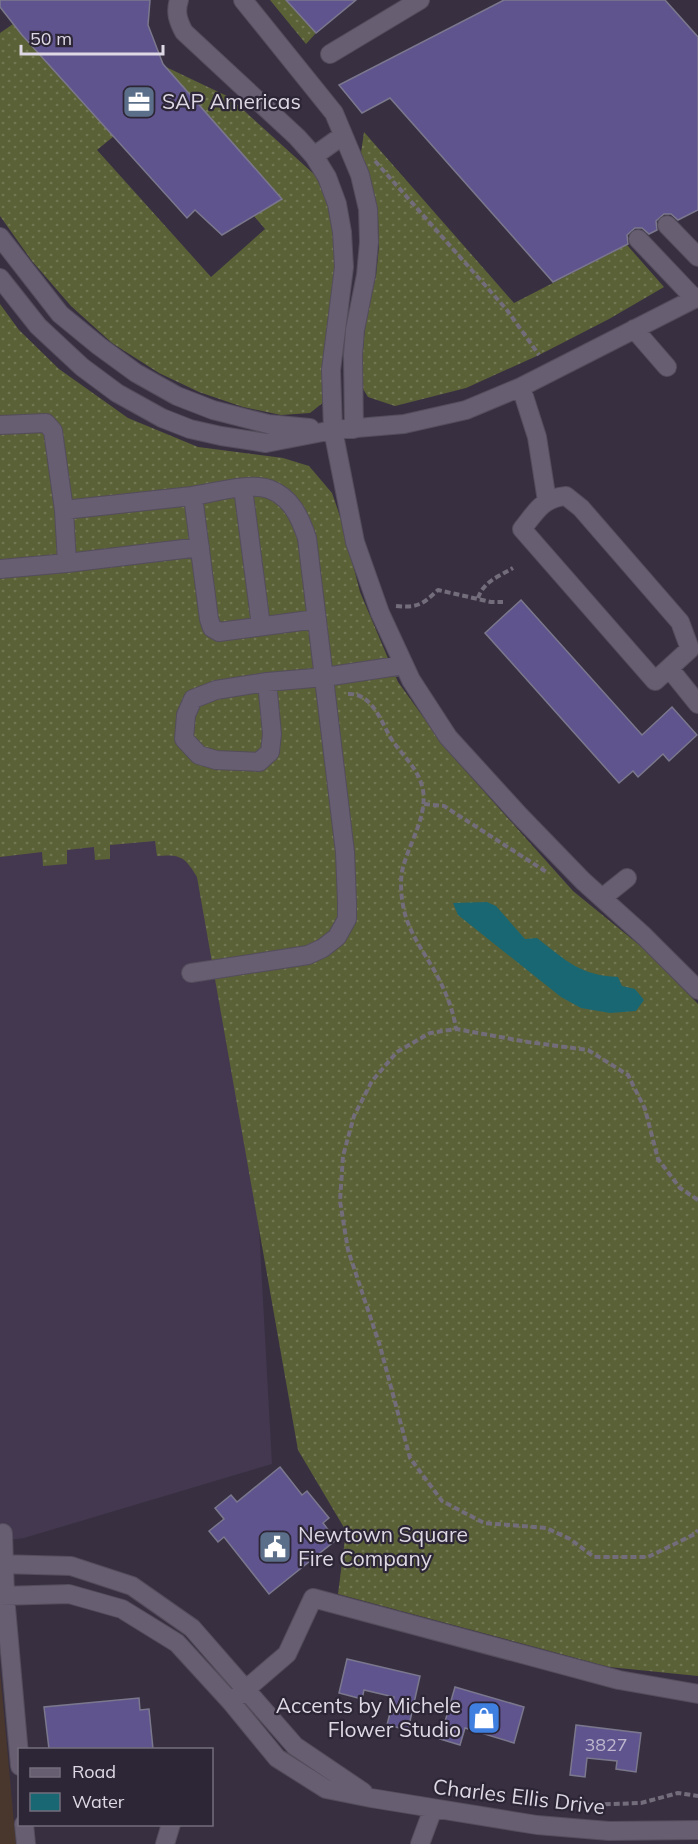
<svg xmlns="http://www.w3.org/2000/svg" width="698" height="1844" font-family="Mulish,sans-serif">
	<defs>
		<pattern id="grass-dots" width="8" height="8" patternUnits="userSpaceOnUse" patternTransform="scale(1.5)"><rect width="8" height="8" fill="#5b6136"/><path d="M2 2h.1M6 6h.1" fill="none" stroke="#727753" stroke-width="1.8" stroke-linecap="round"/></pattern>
	</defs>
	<rect width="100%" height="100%" fill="#383041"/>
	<path fill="#49372e" d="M0 1671 16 1844H0Z"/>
	<path fill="#43384f" d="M0 803 179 818 244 954 272 1464 24 1538 0 1541Z"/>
	<path fill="url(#grass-dots)" d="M270 0H286L316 33 306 44Z
		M13 24 114 136 97 150 211 277 265 229 254 216 282 199 166 67 229 97 315 175 332 207 338 240 325 401 310 413 281 415 243 407 199 392 159 373 112 343 71 306 32 261 0 216V33Z
		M364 132 514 303 627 245 664 287 609 319 539 355 466 388 395 406 368 397 360 384 364 337 368 307 376 276 379 247 378 215 361 153Z
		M0 304 19 330 59 369 128 418 198 447 283 458 309 466 332 493 342 522 360 592 398 682 447 750 573 891 643 948 698 1004V1676L609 1667 338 1594 346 1531 298 1450 197 877C185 857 181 854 157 856L155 841 110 845V859L95 860 94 847 67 850V864L43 866 42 852 0 857Z"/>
	<path fill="#1a6774" d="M487 902 496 906 525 939 537 938C567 961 579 975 618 977L622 986 635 989 644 1000 636 1011 610 1013 581 1008 561 997 458 915 453 903Z"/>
	<path fill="#60548f" stroke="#7b788d" stroke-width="1.5" d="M0 0H150L148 25 163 64 282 199 222 235 195 210 187 218 22 35 0 7Z
		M286 0H356L316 33Z
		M504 0H665L698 37V210L678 220 671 214H664L656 221 657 230 649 234 642 228H635L627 235 628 244 553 282 390 98 362 113 339 85Z
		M521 600 642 735 672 707 697 735 669 761 663 754 638 777 633 771 619 783 485 633Z
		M280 1467 302 1495 307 1491 329 1518 323 1523 336 1540 269 1594 224 1537 218 1542 209 1531 224 1519 215 1508 231 1495 237 1502Z
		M347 1659 420 1676 408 1730 387 1725 394 1697 364 1690 362 1699 339 1693Z
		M455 1687 524 1707 514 1743 465 1728 460 1745 440 1739Z
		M139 1698 140 1710 149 1709 153 1749H49L44 1707Z
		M576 1725 641 1733 636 1772 616 1769 617 1761 587 1758 585 1777 570 1775Z"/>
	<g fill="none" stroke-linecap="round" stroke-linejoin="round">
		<g stroke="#544d5c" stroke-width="20">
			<path id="minor" d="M179 0C175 12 178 21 184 32L297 137 314 156 327 177 337 204 342 232 344 267 331 370 333 430 355 542 380 613 411 680 448 737 520 816 583 881 644 936 698 990
				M243 0 334 113 360 175 368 209 369 242 366 275 355 330 353 355 354 429
				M330 54 420 0
				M314 156 342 136
				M667 225 698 257
				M0 237 60 314 99 346 136 373 177 396 213 410 268 424 310 428
				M638 239 695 299
				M0 278 38 326 82 367 117 393 162 418 190 429 221 436 266 443 333 430 404 424 466 410 521 387 698 297
				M634 329 667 367
				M521 387 537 437 547 501
				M0 425 46 423 53 431 64 510C106 505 149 501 192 496 213 493 248 482 269 489 291 497 300 517 307 538L345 852 347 902V919L337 937 323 948 308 955 191 973
				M243 488 261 626
				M193 496 209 619 212 628 219 632 317 619
				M566 496 581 508 680 622 690 649 655 681 522 529C536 512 542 498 566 496Z
				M67 563 200 547
				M0 569 67 563 64 510
				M669 668 698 704
				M267 682 272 734 270 752 259 762 216 760 199 755 184 739 186 715 193 699 216 690 267 682 325 677 404 665
				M602 898 627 878
				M3 1533 5 1596 20 1766
				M0 1564 71 1566 132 1586 192 1628 295 1746 363 1792
				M0 1596 69 1594 122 1609 177 1643 231 1702 277 1758 326 1789 371 1798 537 1825 609 1831 698 1830
				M231 1702 287 1654 313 1598 619 1680 698 1694
				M24 1824 26 1844
				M165 1844 171 1824
				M420 1844 433 1809"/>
		</g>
		<path stroke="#736c7b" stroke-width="4" stroke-dasharray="6 3" stroke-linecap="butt" d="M375 161 507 310 539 355
			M478 598C484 581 498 577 513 568
			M396 606C417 608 422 605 438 590L491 602H503
			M348 694C370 693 379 716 388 733 398 753 418 765 423 790 427 816 411 840 404 864 399 878 401 899 405 914 411 935 423 951 434 970 444 988 453 1008 456 1029
			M424 804 444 806 548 873
			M698 1200 680 1188 658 1159 645 1109 628 1075 588 1050 528 1042 456 1029 430 1033 397 1052 372 1081 354 1116 343 1156 340 1201 348 1250 380 1346 410 1458 442 1501 484 1523 546 1528 570 1539 594 1557H648L695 1534 698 1530
			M569 1808 586 1805 641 1803 678 1793 698 1796"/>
		<use href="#minor" stroke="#675e71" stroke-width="18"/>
	</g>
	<defs>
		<g id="office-square" transform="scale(1.725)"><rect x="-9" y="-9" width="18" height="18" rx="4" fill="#5c6f8a" stroke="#2d2637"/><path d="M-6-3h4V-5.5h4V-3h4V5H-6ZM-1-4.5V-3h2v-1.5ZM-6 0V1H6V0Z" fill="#fff"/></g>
		<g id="civic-square" transform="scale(1.725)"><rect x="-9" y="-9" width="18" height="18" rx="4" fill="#5c6f8a" stroke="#2d2637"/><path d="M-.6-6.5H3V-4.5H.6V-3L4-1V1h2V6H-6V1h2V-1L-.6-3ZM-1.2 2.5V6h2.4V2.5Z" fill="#fff"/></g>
		<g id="shop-square" transform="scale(1.725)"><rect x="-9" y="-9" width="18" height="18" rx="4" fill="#3f7fe0" stroke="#2d2637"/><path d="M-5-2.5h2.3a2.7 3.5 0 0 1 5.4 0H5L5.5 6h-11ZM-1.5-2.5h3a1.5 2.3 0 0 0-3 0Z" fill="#fff"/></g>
	</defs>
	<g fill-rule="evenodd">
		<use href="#office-square" x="139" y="102"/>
		<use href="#civic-square" x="275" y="1547"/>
		<use href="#shop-square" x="484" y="1718"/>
	</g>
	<g text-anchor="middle" stroke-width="4.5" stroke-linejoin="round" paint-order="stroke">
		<g font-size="18" fill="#beb7ce">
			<text x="606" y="1751">3827</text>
		</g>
		<g font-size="21" fill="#ddd8e3" stroke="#2d2637" text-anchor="start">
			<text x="162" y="109">SAP Americas</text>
			<text x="298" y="1542">Newtown Square<tspan x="298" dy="24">Fire Company</tspan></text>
			<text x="461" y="1713" text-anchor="end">Accents by Michele<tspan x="461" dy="24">Flower Studio</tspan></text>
		</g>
		<g font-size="21" fill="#ddd8e3" stroke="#2d2637">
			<text transform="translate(519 1797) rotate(7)" y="7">Charles Ellis Drive</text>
		</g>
	</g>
	<rect x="18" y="1748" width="195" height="78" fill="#2d2637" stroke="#736d7c" stroke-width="1.5"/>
	<rect x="30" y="1768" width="30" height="9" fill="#675e71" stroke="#736d7c" stroke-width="1.5"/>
	<text x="72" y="1778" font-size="18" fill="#ddd8e3">Road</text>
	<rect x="30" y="1793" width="30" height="18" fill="#1a6774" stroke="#736d7c" stroke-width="1.5"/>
	<text x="72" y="1808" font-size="18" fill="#ddd8e3">Water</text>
	<path d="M21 45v9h142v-9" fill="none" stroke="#ddd8e3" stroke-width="3"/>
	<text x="30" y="45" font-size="18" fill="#ddd8e3" stroke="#2d2637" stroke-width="4.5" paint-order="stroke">50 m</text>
</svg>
